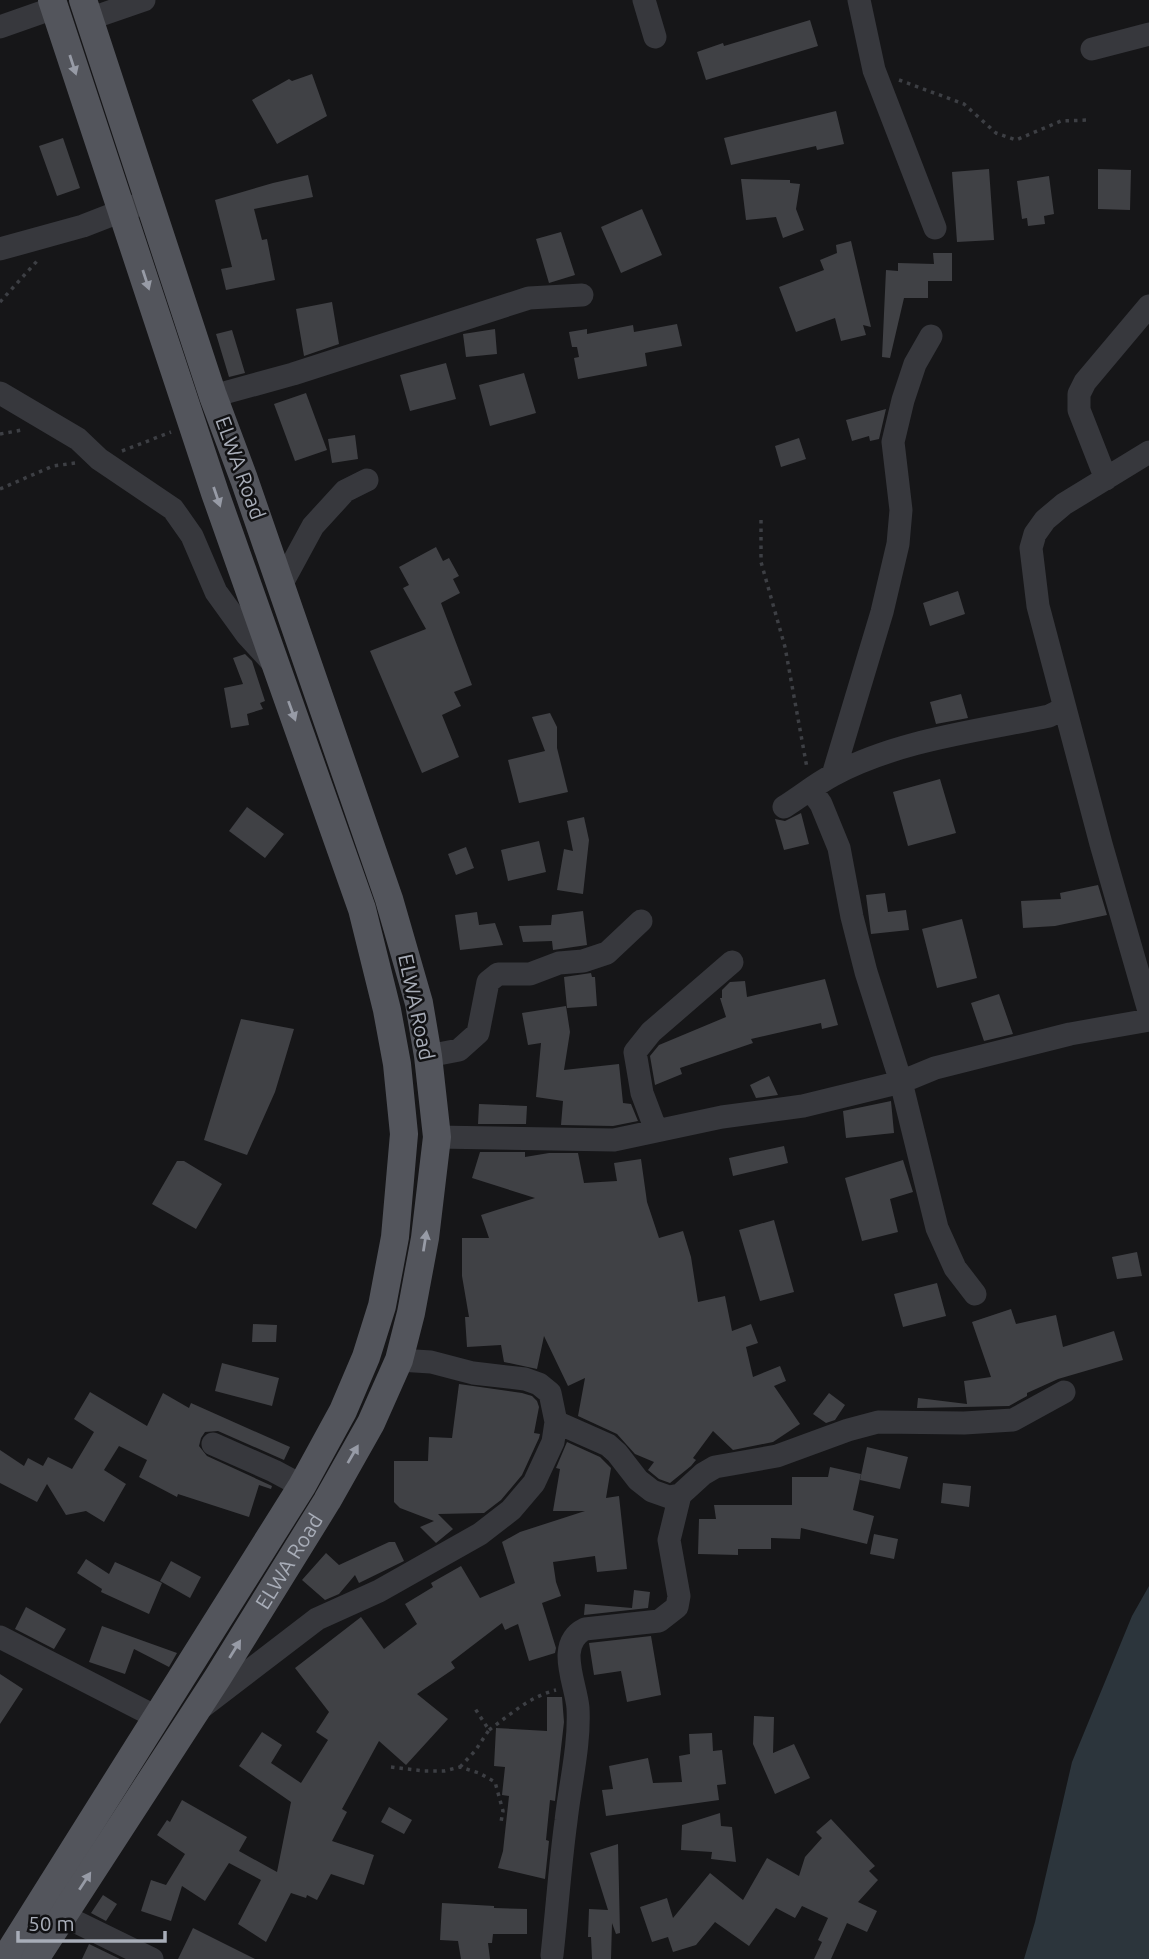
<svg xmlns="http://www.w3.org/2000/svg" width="1149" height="1959" font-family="Ubuntu,sans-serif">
	<rect width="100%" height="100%" fill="#161618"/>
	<path fill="#2c353c" d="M1149 1586V1959H1024L1035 1922 1072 1762 1132 1616Z"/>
	<path fill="#404145" d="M810 20 818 46 706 80 697 52 723 43 724 46Z
		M312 74 327 116 277 144 252 100 289 79 292 81Z
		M836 111 844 144 817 150 816 146 731 165 724 138Z
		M63 138 80 188 57 196 39 146Z
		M989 169 994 240 957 242 952 172Z
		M1098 169 1131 170 1130 210 1098 209Z
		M308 175 313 197 254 209 262 240 267 239 275 280 226 290 221 269 232 267 215 200 273 183Z
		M1049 176 1054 214 1044 216 1045 224 1028 226 1027 218 1022 219 1017 181Z
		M741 179 790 180V183L800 184 796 209 804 230 783 238 776 217 746 220Z
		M642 209 662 255 621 273 601 227Z
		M561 232 575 275 549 283 536 239Z
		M851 241 871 327 863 325 866 335 841 341 835 318 796 332 779 287 824 270 820 260 837 253 836 245Z
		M933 253H952V281H928V298H904L890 358 882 357 886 270 898 271V263L934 264Z
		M332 302 339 344 304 356 296 309Z
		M677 324 682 346 645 353 647 366 578 379 574 358 579 357 577 347H572L569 332 587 329V334L633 325 634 332Z
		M495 329 497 354 466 357 463 334Z
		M232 330 245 373 229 377 216 334Z
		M446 363 456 399 410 411 400 375Z
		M524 373 536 413 490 426 479 385Z
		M306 393 327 450 295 461 274 404Z
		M886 409 879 439 870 441 869 436 852 441 846 420Z
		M355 435 358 459 332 463 328 439Z
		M799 438 806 459 781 467 775 446Z
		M436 547 443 561 449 558 459 576 453 579 460 593 441 603 472 685 454 692 461 706 442 715 459 757 422 773 370 651 426 629 403 588 409 585 399 567Z
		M958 591 965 614 930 626 923 603Z
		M245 654 252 661 265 701 260 703 263 709 247 714 249 725 231 728 224 688 243 684 233 658Z
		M961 694 968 718 936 724 930 702Z
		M550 713 557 727V748L568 792 519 803 508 760 545 751 532 717Z
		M940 779 956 833 908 846 893 792Z
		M247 807 284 834 265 858 229 831Z
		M801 813 809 844 784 850 775 819 785 821Z
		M584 817 589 840 583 894 557 890 564 849 573 851 567 821Z
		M539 841 546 872 508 881 501 850Z
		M466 847 474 868 456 875 448 854Z
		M1098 885 1107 915 1055 926 1023 928 1021 901 1061 899 1060 893Z
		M885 893 888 912 906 910 909 930 871 934 866 895Z
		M583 911 587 945 553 950 552 941 523 942 519 926 551 925 552 915Z
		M477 912 479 925 495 923 503 945 460 950 455 915Z
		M962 919 977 978 937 988 922 929Z
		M591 973 592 977H595L597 1006 567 1008 564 977Z
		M825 979 838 1025 822 1029 821 1023 751 1039 753 1043 680 1068 682 1074 655 1085 650 1056 659 1045 726 1017 720 998H722V990L730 982 745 981 747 997Z
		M999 994 1013 1034 984 1041 971 1003Z
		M566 1006 570 1032 564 1070 619 1064 623 1103 631 1104 638 1121 613 1126 561 1125 563 1101 536 1097 541 1043 528 1045 522 1013Z
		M241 1019 294 1029 275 1092 247 1155 204 1140Z
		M769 1076 778 1095 756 1098 750 1085Z
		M891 1101 894 1133 846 1138 843 1111Z
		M479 1104 527 1106 526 1124H478Z
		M784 1146 788 1163 733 1176 729 1158Z
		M480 1152H525V1157L549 1153H578L584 1183 617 1181 614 1163 641 1159 647 1202 659 1238 683 1231 691 1257 698 1302 725 1296 732 1331 751 1324 758 1343 746 1347 753 1377 780 1366 786 1381 774 1386 800 1424 773 1442 733 1450 713 1431 693 1458 696 1460 691 1466 670 1483 659 1479 648 1470 654 1462 635 1454 617 1434 578 1416 585 1378 568 1386 544 1336 537 1369 504 1362 501 1345 467 1347 465 1317H469L462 1276V1238H489L481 1215 535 1198 472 1178Z
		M903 1160 913 1192 890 1199 898 1232 862 1241 845 1178Z
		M177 1161H184L222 1184 196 1229 152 1204Z
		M774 1220 794 1292 760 1301 739 1230Z
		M1137 1252 1142 1276 1117 1279 1112 1257Z
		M937 1283 946 1316 903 1327 894 1294Z
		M1011 1309 1016 1324 1056 1315 1063 1347 1114 1331 1123 1360 1058 1379 1027 1393V1396L1009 1406 917 1408 918 1398 967 1404 964 1381 991 1377 972 1322Z
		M253 1324 277 1325 276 1342H252Z
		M222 1363 279 1378 272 1406 215 1391Z
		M459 1384 522 1393 532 1396 537 1401 539 1407 534 1433 540 1434 539 1438 522 1475 501 1500 484 1513 438 1514 453 1529 436 1543 420 1527 434 1521 400 1508 394 1502V1461H428L429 1437 452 1438Z
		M90 1392 147 1426 163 1393 189 1408 191 1403 290 1447 284 1460 218 1431 205 1432 201 1438 199 1446 207 1456 272 1486 271 1489 259 1485 249 1517 178 1494 177 1497 139 1477 147 1460 119 1446 104 1470 126 1484 104 1522 86 1511 66 1515 47 1484 37 1502 0 1483V1450L24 1466 28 1458 43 1466 48 1457 72 1469 94 1432 74 1419Z
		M829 1393 845 1405 835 1420 826 1423 813 1414Z
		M567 1442 600 1457 611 1468 606 1498 619 1496 627 1569 597 1572 595 1556 553 1562 556 1582 561 1596 542 1603 556 1648 555 1653 529 1661 518 1624 505 1630 502 1623 451 1662 455 1668 417 1694 448 1719 406 1765 379 1741 342 1809 347 1812 332 1841 374 1855 364 1885 331 1874 317 1900 307 1895 306 1898 291 1893 266 1942 238 1924 261 1880 229 1863 205 1901 182 1886 171 1921 141 1911 151 1880 166 1885 185 1854 157 1835 167 1820 170 1822 182 1800 247 1837 239 1851 277 1872 291 1802 239 1766 262 1732 282 1745 271 1763 301 1783 328 1740 316 1732 329 1712 295 1668 361 1617 384 1649 417 1624 405 1604 433 1587 431 1583 461 1566 480 1598 515 1583 502 1542 520 1532 585 1511H553L560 1469 556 1468Z
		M867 1447 908 1457 900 1489 860 1480Z
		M830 1467 861 1474 853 1510 874 1516 867 1544 801 1528 800 1539 771 1538V1549H738V1555L698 1554 699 1519H716L714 1505H792V1477H828Z
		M943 1483 971 1486 969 1507 941 1503Z
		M874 1534 898 1539 894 1559 870 1554Z
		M389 1542H395L404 1561 359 1583 355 1575 339 1594 325 1600 302 1580 326 1553 339 1565Z
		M86 1559 109 1574 115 1562 162 1583 149 1614 101 1592 102 1589 77 1573Z
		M171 1561 201 1577 190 1598 160 1581Z
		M634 1590 650 1592 648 1608 584 1615 585 1604 632 1608Z
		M26 1607 66 1629 54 1649 15 1629Z
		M102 1626 138 1639 177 1653 169 1667 134 1649 125 1674 89 1662Z
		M651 1636 661 1695 627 1702 621 1671 594 1675 589 1643Z
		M0 1674 23 1689 0 1724Z
		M547 1697H562L564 1722 555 1801 550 1800 546 1840 549 1841 545 1879 498 1868 503 1851 509 1796 502 1795 505 1767 494 1766 496 1728 547 1731Z
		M754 1716 774 1717 773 1753 794 1744 810 1778 775 1794 753 1744Z
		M712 1733 713 1751 722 1750 726 1784 717 1785 719 1800 606 1816 602 1790 613 1789 609 1766 648 1758 653 1783 682 1782 679 1756 690 1754 689 1734Z
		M389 1807 412 1820 404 1834 381 1822Z
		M720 1813 721 1826 732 1827 736 1862 711 1859 712 1852 681 1850 682 1825Z
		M831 1819 875 1866 869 1871 878 1880 858 1902 877 1911 867 1932 847 1923 831 1959H814L822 1942 818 1940 828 1918 802 1906 795 1918 776 1908 749 1946 715 1922 696 1945 673 1952 668 1937 652 1942 640 1907 667 1898 673 1918 710 1873 743 1900 767 1858 799 1876 805 1857 822 1838 816 1832Z
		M618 1844 620 1933 616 1934 612 1923 611 1959H592L591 1937H588L589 1909 608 1910 590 1853Z
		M103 1895 117 1904 106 1921 91 1913Z
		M442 1903 494 1906V1908L527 1909V1934H493L492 1943H488L490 1959H461L458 1941 440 1940Z
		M193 1928 255 1959H178Z
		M89 1944 120 1959H82Z"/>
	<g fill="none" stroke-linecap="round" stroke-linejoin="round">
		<path stroke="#3d3f44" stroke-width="3.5" stroke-dasharray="3.5 5" stroke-linecap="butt" d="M899 80 964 104 996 133 1016 140 1061 121 1089 120
			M0 302 38 260
			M0 434 22 430
			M122 451 171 432
			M0 489 53 466 75 463
			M761 520V562L785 647 807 768
			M489 1730C511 1714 529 1697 556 1690
			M391 1767 424 1771H444L460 1767 479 1773 495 1782 503 1811 501 1822
			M460 1767 475 1751 489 1730 474 1707"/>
		<path stroke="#37383d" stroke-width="23" d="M644 0 655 37
			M859 0 874 70 935 228
			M89 19 144 0
			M0 27 54 8
			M1092 49 1149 34
			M0 249 83 226 137 205
			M0 393 78 439 99 459 173 509 192 536 216 592 247 635 271 661
			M213 396 293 374 529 298 582 295
			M1149 452 1064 504 1045 520 1035 534 1031 548 1038 606 1101 844 1149 1011
			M1106 479 1079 410V394L1085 382 1149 306
			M281 585 313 526 345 491 367 480
			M833 775 882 612 898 544 901 510 893 442 903 400 915 364 931 336
			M811 790 821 804 839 848 852 917 866 972 901 1082 937 1228 955 1268 975 1294
			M784 807C800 797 816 784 833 775 898 740 978 731 1049 716L1065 708
			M428 1056 459 1050 478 1033 488 982 498 974H530L559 963 583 961 607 953 641 921
			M656 1130 642 1093 635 1052 651 1032 732 962
			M437 1137 614 1140 722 1117 803 1106 901 1082 935 1068 1070 1034 1149 1020
			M556 1422 608 1445 617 1453 638 1480 652 1491 669 1497 680 1495 703 1474 715 1467 777 1456 848 1430 878 1422 964 1423 1013 1420 1064 1392
			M213 1444 274 1471 302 1486
			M0 1637 158 1718
			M202 1707 317 1619 379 1591 480 1534 511 1510 534 1483 553 1442 556 1422 550 1393 539 1384 525 1379 473 1373 431 1362 399 1360
			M62 1915 152 1959
			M552 1955C557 1910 560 1865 566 1821 570 1784 580 1745 578 1708 576 1683 555 1644 585 1629L659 1621 677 1607 679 1596 669 1540 680 1495"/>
		<g stroke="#53555c" stroke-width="28">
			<path d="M5 1959 302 1486 343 1411 366 1357 382 1306 395 1237 404 1134 397 1064 387 1010 362 909 215 493 52 0"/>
			<path id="s1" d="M35 1959 218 1677 327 1501 371 1423 399 1360 411 1313 425 1238 437 1137 428 1056 419 1003 389 899 244 479 213 396 83 0"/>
		</g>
	</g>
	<defs><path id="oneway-solid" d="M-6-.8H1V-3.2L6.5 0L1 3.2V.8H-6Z" transform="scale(1.75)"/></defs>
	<g fill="#979ba6">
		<use href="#oneway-solid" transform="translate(73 65) rotate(72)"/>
		<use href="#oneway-solid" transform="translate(146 280) rotate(72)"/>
		<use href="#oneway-solid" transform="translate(217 497) rotate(71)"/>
		<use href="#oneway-solid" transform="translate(292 711) rotate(70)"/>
		<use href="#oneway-solid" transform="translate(425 1241) rotate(-81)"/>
		<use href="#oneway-solid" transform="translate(353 1454) rotate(-60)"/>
		<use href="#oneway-solid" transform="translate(235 1649) rotate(-58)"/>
		<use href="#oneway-solid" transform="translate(85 1881) rotate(-57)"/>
	</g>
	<g text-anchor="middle" stroke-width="5" stroke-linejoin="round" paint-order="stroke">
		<g font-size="21" fill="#a8adb8" stroke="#111113">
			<text transform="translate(240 468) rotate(70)" y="7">ELWA Road</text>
			<text transform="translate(416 1007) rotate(78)" y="7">ELWA Road</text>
			<text dy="7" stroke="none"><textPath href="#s1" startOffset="472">ELWA Road</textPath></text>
		</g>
	</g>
	<path d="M18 1931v10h147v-10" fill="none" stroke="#a8adb8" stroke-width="3.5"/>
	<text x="28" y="1931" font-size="21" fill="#a8adb8" stroke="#111113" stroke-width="5" paint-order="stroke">50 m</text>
</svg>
